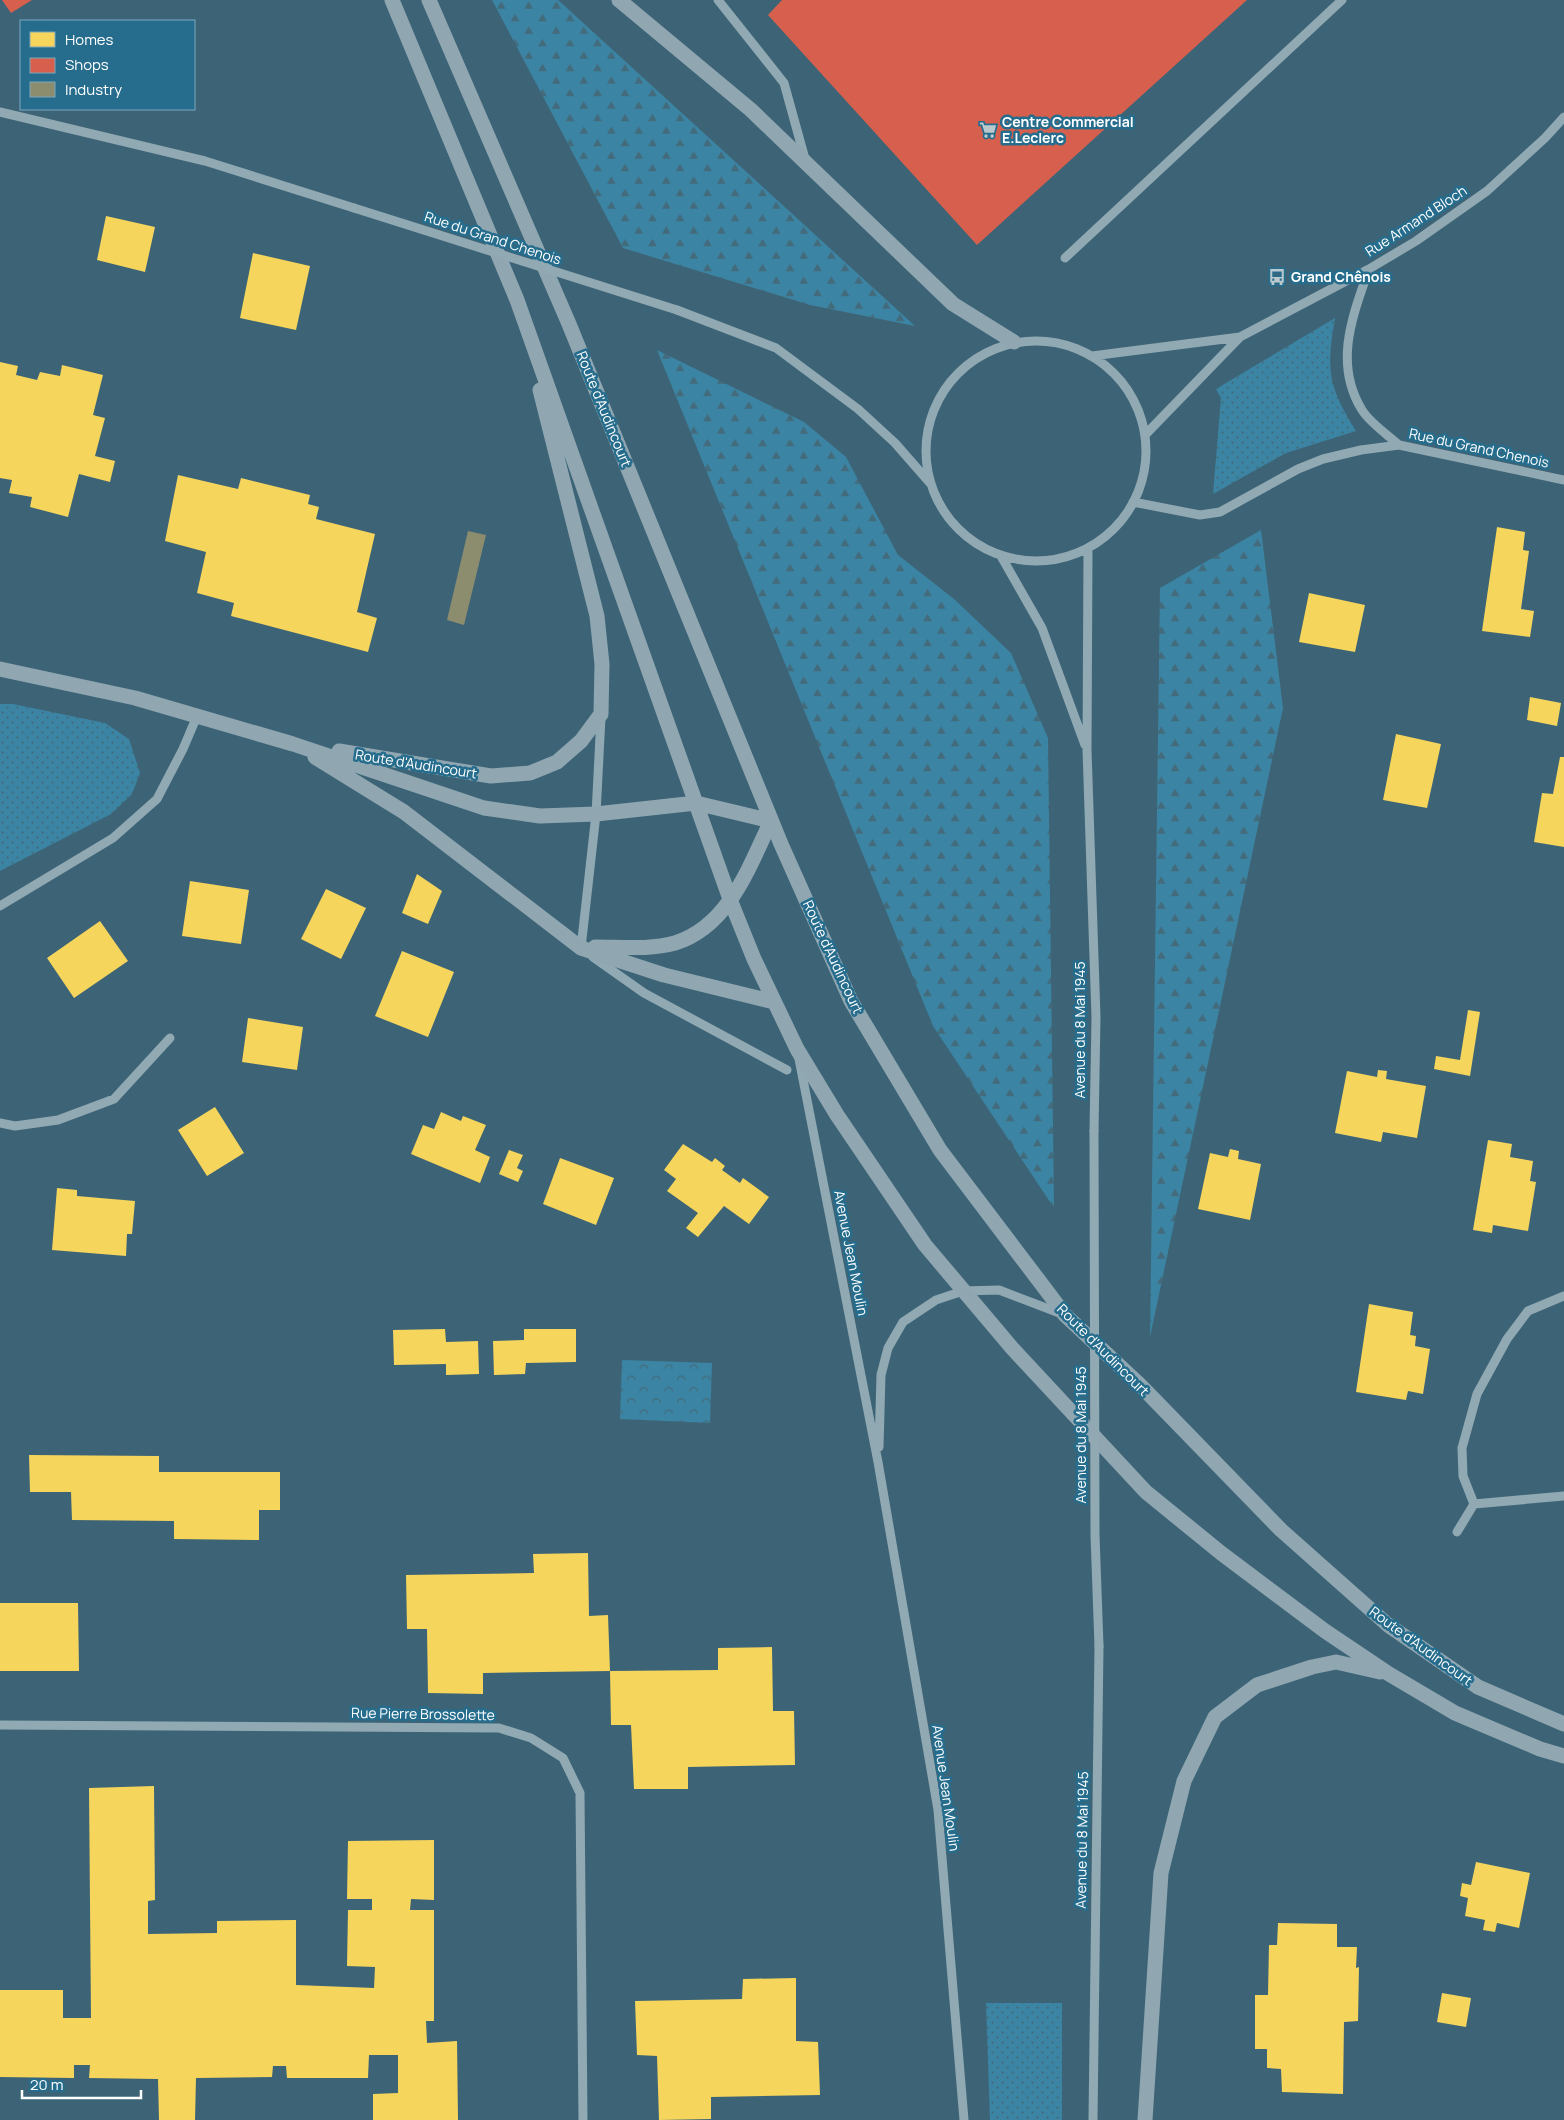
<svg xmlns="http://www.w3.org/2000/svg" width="1564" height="2120" font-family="Manrope,sans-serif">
	<defs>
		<pattern id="grass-dots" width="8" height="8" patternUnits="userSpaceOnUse" patternTransform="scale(1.25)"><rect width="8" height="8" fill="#3b84a3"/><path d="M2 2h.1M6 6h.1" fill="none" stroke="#436b7c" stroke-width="1.8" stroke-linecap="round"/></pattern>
		<pattern id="forest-firs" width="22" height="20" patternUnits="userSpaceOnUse" patternTransform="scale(1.25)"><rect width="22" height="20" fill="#3b84a3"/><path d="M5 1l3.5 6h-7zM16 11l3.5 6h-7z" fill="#436b7c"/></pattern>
		<pattern id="park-crowns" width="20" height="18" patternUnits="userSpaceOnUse" patternTransform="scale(1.25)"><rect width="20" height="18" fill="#3b84a3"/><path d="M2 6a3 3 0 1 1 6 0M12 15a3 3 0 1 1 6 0" fill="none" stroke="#436b7c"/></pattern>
	</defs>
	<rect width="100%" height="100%" fill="#3d6476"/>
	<path fill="url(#grass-dots)" d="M1335 318C1326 371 1328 385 1356 431L1286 453 1213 494 1221 398 1216 389Z
		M0 704H13L105 723 129 739 140 773 132 794 111 814 0 871Z
		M986 2003H1062V2120H990Z"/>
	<path fill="url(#forest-firs)" d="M492 0H558L915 326 810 305 623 248Z
		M657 350 804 422 846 457 898 555 954 599 1011 653 1048 738 1054 1208 933 1026Z
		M1261 530 1283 708 1150 1337 1160 588Z"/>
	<path fill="url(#park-crowns)" d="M622 1360 712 1363 710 1423 620 1419Z"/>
	<path fill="#f6d55c" d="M106 216 155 227 145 272 97 260Z
		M253 253 310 266 296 330 240 318Z
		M0 362 18 366 16 375 37 380 40 372 60 376 62 365 103 375 93 415 105 418 95 456 115 461 110 482 79 474 68 517 30 507 32 497 9 493 12 480 0 478Z
		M178 475 238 489 241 478 310 495 308 504 319 507 316 519 375 534 357 612 377 618 368 652 231 616 234 603 197 593 206 552 165 541Z
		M1497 527 1525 532 1523 550 1529 551 1521 609 1534 611 1530 637 1482 631Z
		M1309 593 1365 605 1355 652 1299 642Z
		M1530 697 1561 703 1557 726 1527 720Z
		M1396 734 1441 744 1427 808 1383 800Z
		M1560 757H1564V847L1534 842 1542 793 1553 794Z
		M417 874 442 891 428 924 402 913Z
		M190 881 249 890 241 944 182 936Z
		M326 889 366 908 341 959 301 939Z
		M100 921 128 961 74 998 47 958Z
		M402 951 454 972 428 1037 375 1016Z
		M1468 1010 1480 1012 1470 1076 1434 1069 1436 1056 1460 1060Z
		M248 1018 303 1027 297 1070 242 1062Z
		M1378 1070 1387 1071 1386 1079 1426 1086 1417 1138 1383 1132 1381 1142 1335 1133 1347 1071 1377 1077Z
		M215 1107 244 1153 207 1176 178 1130Z
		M441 1112 461 1121 463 1116 486 1125 475 1150 490 1157 480 1183 411 1154 423 1125 434 1129Z
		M1488 1140 1512 1144 1510 1157 1533 1161 1530 1181 1536 1182 1528 1231 1493 1225 1492 1233 1473 1230Z
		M683 1144 712 1162 715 1158 725 1166 722 1170 740 1183 743 1178 769 1197 749 1224 724 1206 698 1237 686 1228 698 1213 667 1191 676 1179 664 1170Z
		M1230 1149 1239 1151 1238 1159 1261 1164 1250 1220 1198 1209 1210 1153 1228 1157Z
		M509 1150 523 1155 517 1168 523 1171 518 1182 499 1174Z
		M560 1158 614 1178 596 1225 543 1204Z
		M57 1188 77 1190V1196L135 1201 132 1234H127L126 1256 52 1250Z
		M1369 1304 1413 1312 1410 1335 1416 1336 1415 1346 1430 1349 1423 1394 1408 1391 1406 1400 1356 1392Z
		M445 1329 446 1342 478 1341 479 1374 446 1375V1364L394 1365 393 1330Z
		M524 1329H576V1362L526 1363 525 1374 494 1375 493 1341 524 1340Z
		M29 1455 159 1456V1472H280V1510H259V1540L174 1539V1521L72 1520 71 1492H30Z
		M588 1553 589 1616 608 1615 610 1671 483 1673V1694L428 1693 427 1629H407L406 1575 534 1573 533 1554Z
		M0 1603H78L79 1671H0Z
		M772 1647 773 1711H794L795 1765 688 1767V1789H634L631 1725H611L610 1671 718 1670V1648Z
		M154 1786 155 1900 148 1901V1934L217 1933V1921L296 1920V1985L374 1988 375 1967 347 1966 348 1910H372V1899H347L348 1841 434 1840V1900L411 1899 410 1910H434V2021H426L427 2043 457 2041 458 2120H373V2094L398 2093V2055H369L368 2078H287L286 2066H273L272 2077 196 2078 195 2120H159L158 2079 89 2078 90 2065H74V2078L0 2077V1990H63V2018H91L89 1788Z
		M1476 1862 1530 1873 1519 1928 1497 1923 1495 1932 1483 1930 1485 1920 1465 1916 1468 1898 1460 1896 1462 1883 1471 1885Z
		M1278 1923 1337 1924V1947H1357L1356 1968 1359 1967 1358 2021 1344 2022 1343 2094 1282 2092 1281 2069 1267 2068V2049H1255V1995H1268L1269 1945H1277Z
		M796 1978V2041L818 2042 820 2095 711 2097V2119L659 2120 657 2056 637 2055 635 2001 742 1999 743 1979Z
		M1442 1993 1471 1998 1466 2027 1437 2022Z"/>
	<path fill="#d6604d" d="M2 0H32L11 13Z
		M782 0H1247L977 245 768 15Z"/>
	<path fill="#8c8c6e" d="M468 531 486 535 464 625 447 620Z"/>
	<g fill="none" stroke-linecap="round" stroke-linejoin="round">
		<path stroke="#91a9b3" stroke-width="9" d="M718 0 784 83 805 159
			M0 112 205 161 354 208
			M1065 258 1342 0
			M1369 269C1353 315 1333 363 1362 410 1370 423 1388 435 1399 445
			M677 310 776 348 858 409 895 443 930 483
			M926 451a110 110 0 1 1 220 0a110 110 0 1 1-220 0Z
			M1092 356 1240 337
			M1145 435 1240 337 1369 269 1416 241 1487 191 1545 138 1564 117
			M1133 502 1200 515 1220 512 1298 469 1323 459 1361 450 1399 445 1564 480
			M1088 548 1087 750 1096 1017 1094 1131
			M1001 556 1042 628 1085 745
			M0 906 113 838 157 799 183 749 197 716
			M583 949 581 948 596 814 601 717
			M593 957 644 993 787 1070
			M799 1059 878 1462 938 1810 964 2120
			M0 1123 15 1126 58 1120 114 1099 170 1038
			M879 1447 881 1375 888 1348 903 1322 936 1300 963 1291 999 1290 1062 1314
			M1474 1504 1564 1496
			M1457 1532 1474 1504 1463 1476 1462 1448 1477 1394 1507 1339 1528 1311 1564 1296
			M0 1725 499 1728 531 1738 563 1758 580 1793 583 2120
			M1093 2120 1099 1646"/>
		<path stroke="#90a7b2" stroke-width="15" d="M392 0 517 300 731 902 754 959 797 1049 837 1115 925 1245 1012 1348 1146 1492 1221 1553 1325 1631 1389 1674 1455 1713 1540 1749 1564 1756
			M429 0 569 324 781 844 851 1001 940 1150 1065 1315 1141 1386 1281 1530 1388 1625 1478 1687 1564 1724
			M619 0 751 110 953 304 1014 342
			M0 669 135 698 293 744 484 808 540 816 596 814 696 803 771 821
			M339 751 491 776 530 773 557 762 581 741 601 714 602 664 597 616 540 390
			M315 757 404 812 581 948 664 975 774 1002
			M595 947C621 947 650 950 675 943 729 926 749 867 771 821
			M1145 2120 1161 1873 1184 1781 1215 1717 1257 1685 1312 1667 1336 1662 1380 1672"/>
		<path stroke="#91a9b3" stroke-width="9" d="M354 208 677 310
			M1094 1131 1095 1535 1099 1646"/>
	</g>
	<defs>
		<g id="supermarket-bare" transform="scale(1.35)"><path d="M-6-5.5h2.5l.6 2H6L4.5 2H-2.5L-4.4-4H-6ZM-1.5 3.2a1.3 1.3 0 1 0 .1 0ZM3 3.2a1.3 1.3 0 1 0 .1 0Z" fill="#bbc9cf" stroke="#266d8d" stroke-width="2.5" paint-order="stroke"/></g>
		<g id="bus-bare" transform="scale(1.35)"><path d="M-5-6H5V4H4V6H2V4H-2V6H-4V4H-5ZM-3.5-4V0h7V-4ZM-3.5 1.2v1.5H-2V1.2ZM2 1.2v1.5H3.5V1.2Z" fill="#bbc9cf" stroke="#266d8d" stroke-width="2.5" paint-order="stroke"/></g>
	</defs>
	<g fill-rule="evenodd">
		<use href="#supermarket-bare" x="988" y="130"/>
		<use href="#bus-bare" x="1277" y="277"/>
	</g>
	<g text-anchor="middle" stroke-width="5" stroke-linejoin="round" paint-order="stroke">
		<g font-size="14" font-weight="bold" fill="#fff" stroke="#266d8d" text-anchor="start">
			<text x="1002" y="127">Centre Commercial<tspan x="1002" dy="16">E.Leclerc</tspan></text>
			<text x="1291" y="282">Grand Chênois</text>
		</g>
		<g font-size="14" fill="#fff" stroke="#266d8d">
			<text transform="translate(1416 221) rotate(-33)" y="5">Rue Armand Bloch</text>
			<text transform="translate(493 238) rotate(18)" y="5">Rue du Grand Chenois</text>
			<text transform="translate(604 409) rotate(68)" y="5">Route d'Audincourt</text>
			<text transform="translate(1479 448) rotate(12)" y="5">Rue du Grand Chenois</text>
			<text transform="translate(416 764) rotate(9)" y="5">Route d'Audincourt</text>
			<text transform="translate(833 957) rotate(65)" y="5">Route d'Audincourt</text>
			<text transform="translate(1080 1030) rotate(-90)" y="5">Avenue du 8 Mai 1945</text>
			<text transform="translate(851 1253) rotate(79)" y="5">Avenue Jean Moulin</text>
			<text transform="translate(1103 1350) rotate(45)" y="5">Route d'Audincourt</text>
			<text transform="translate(1081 1435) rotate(-90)" y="5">Avenue du 8 Mai 1945</text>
			<text transform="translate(1421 1646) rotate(36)" y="5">Route d'Audincourt</text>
			<text transform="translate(423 1714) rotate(1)" y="5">Rue Pierre Brossolette</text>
			<text transform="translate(946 1788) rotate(82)" y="5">Avenue Jean Moulin</text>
			<text transform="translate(1082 1840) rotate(-89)" y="5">Avenue du 8 Mai 1945</text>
		</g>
	</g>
	<rect x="20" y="20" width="175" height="90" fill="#266d8d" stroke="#7da7bb"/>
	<rect x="30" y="32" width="25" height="15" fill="#f6d55c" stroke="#7da7bb"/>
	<text x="65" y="45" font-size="15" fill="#ffffff">Homes</text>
	<rect x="30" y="58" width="25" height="15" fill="#d6604d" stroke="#7da7bb"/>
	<text x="65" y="70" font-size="15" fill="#ffffff">Shops</text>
	<rect x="30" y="82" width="25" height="15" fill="#8c8c6e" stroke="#7da7bb"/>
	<text x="65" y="95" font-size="15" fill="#ffffff">Industry</text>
	<path d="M22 2090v8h119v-8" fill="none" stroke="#ffffff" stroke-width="2.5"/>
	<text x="30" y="2090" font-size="15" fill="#ffffff" stroke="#266d8d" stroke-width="4" paint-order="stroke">20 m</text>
</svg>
